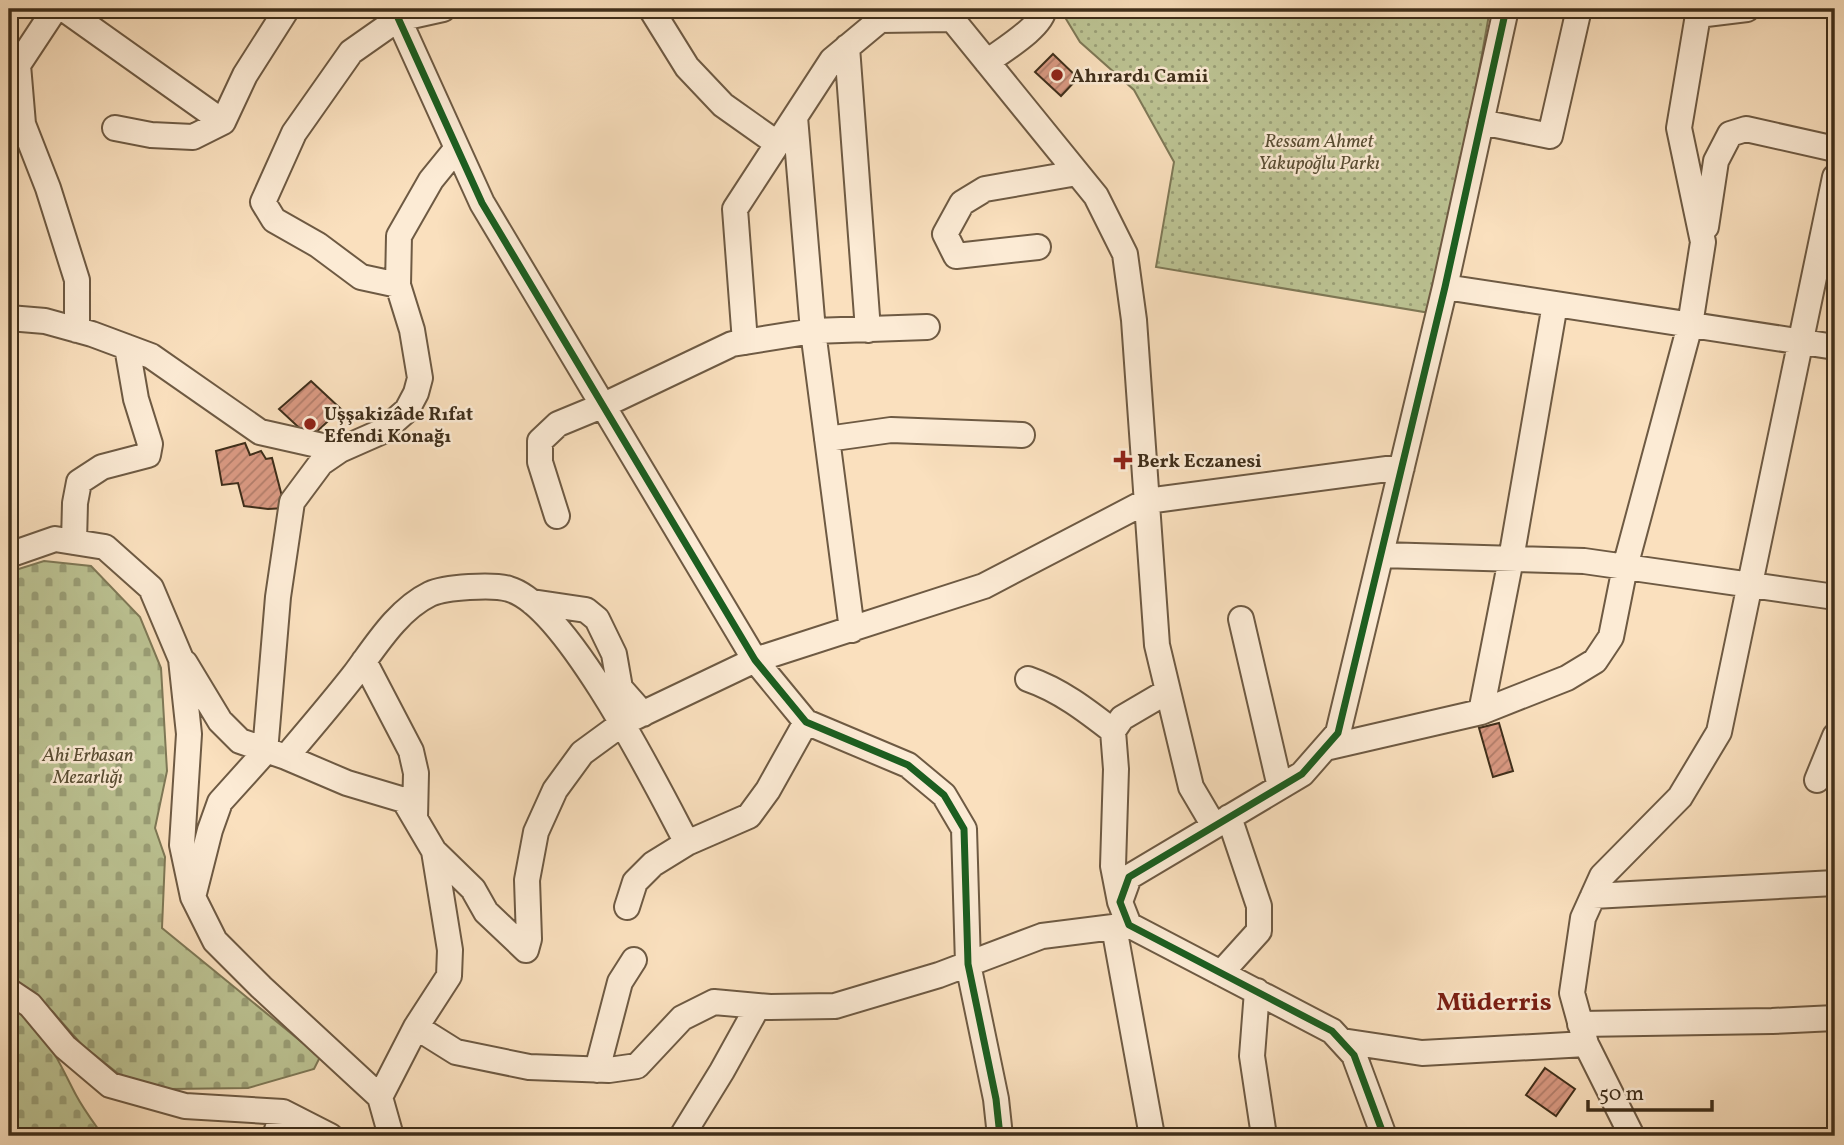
<svg xmlns="http://www.w3.org/2000/svg" width="1844" height="1145" font-family="Vollkorn,serif">
	<defs>
		<pattern id="cemetery-stones" width="16" height="16" patternUnits="userSpaceOnUse" patternTransform="scale(1.75)"><rect width="16" height="16" fill="#bcc393"/><path d="M2 7V4a2 2 0 0 1 4 0v3zM10 15v-3a2 2 0 0 1 4 0v3z" fill="#9a9f77"/></pattern>
		<pattern id="park-dots" width="8" height="8" patternUnits="userSpaceOnUse" patternTransform="scale(1.75)"><rect width="8" height="8" fill="#bcc393"/><path d="M2 2h.1M6 6h.1" fill="none" stroke="#9a9f77" stroke-width="1.8" stroke-linecap="round"/></pattern>
		<pattern id="building-hatch" width="6" height="6" patternUnits="userSpaceOnUse" patternTransform="scale(1.75)"><rect width="6" height="6" fill="#d99982"/><path d="M-1 1l2-2M0 6l6-6M5 7l2-2" fill="none" stroke="#b17d6a"/></pattern>
	</defs>
	<rect width="100%" height="100%" fill="#fae0be"/>
	<filter id="stains"><feTurbulence type="fractalNoise" baseFrequency=".00286" numOctaves="4"/><feColorMatrix values="0 0 0 0 .2 0 0 0 0 .09 0 0 0 0 .02 0 0 0 .5 -.17"/></filter>
	<radialGradient id="worn" r=".72"><stop offset=".6" stop-color="#630" stop-opacity="0"/><stop offset="1" stop-color="#630" stop-opacity=".3"/></radialGradient>
	<path fill="url(#cemetery-stones)" stroke="#7e7856" stroke-width="2" d="M44 561 91 566 140 617 161 668 167 771 155 828 165 857 162 928 320 1057 314 1069 248 1088 170 1089 120 1075 82 1045 52 1011 42 1008 9 984V572Z
		M9 1006C46 1028 57 1059 76 1095 84 1110 94 1123 103 1136H9Z"/>
	<path fill="url(#park-dots)" stroke="#7e7856" stroke-width="2" d="M1060 9H1490L1436 314 1156 267 1174 162 1134 90 1080 42Z"/>
	<path fill="url(#building-hatch)" stroke="#3f2e1a" stroke-width="2" d="M1053 54 1078 78 1061 96 1035 72Z
		M311 381 341 409 310 438 279 409Z
		M245 443 250 455 261 451 266 459 272 458 285 508 268 509 244 506 238 483 222 485 216 451Z
		M1499 723 1513 771 1493 777 1479 728Z
		M1545 1068 1575 1089 1556 1116 1526 1095Z"/>
	<g fill="none" stroke-linecap="round" stroke-linejoin="round">
		<g stroke="#6e5a43" stroke-width="28">
			<path id="minor" d="M55 9 18 65 23 124 48 188 77 280V330
				M64 9 223 122
				M394 9 482 203 755 660 806 722 908 765 944 795 964 829 968 964 996 1099 1000 1136
				M651 9 687 67 723 105 778 144
				M944 9 1096 196 1125 254 1134 320 1157 645 1191 787 1214 826
				M1698 15 1747 9
				M847 47 868 330
				M987 62C1003 50 1042 27 1044 9
				M795 117 813 331 852 630
				M1481 122 1550 136 1579 9
				M115 128 151 135 193 137 223 122 245 75 287 9
				M1706 227 1716 161 1730 134 1746 129 1835 149
				M1038 247 956 256 945 234 962 203 985 189 1077 173
				M398 285 361 277 318 245 274 220 263 202 294 133 351 52 398 19 443 9
				M1445 287 1835 347
				M9 318 45 321 92 334 151 356 260 432 340 450
				M745 342 735 209 832 60 880 20 952 19
				M827 439 891 430 1022 435
				M557 516 540 462V441L558 424 604 405 732 344 813 331 927 327
				M74 542 75 503 79 482 102 467 148 455 150 444 136 399 127 347
				M9 555 55 539 105 547 151 588 181 659 189 734 182 845 193 897 215 941 261 987 380 1097
				M1381 555 1584 561 1835 597
				M532 602 586 610 597 619 614 654 620 688 643 714
				M1241 619 1280 787
				M364 661 411 751 416 773 415 818
				M185 663 220 721 240 741 286 757 347 783 404 800 434 851 450 950 449 976 416 1027 380 1097 391 1136
				M1028 679C1060 690 1086 710 1113 731
				M1481 712 1511 559 1555 304
				M1325 748 1481 712 1567 678 1595 661 1611 637 1625 567 1690 325 1703 242 1679 128 1699 9
				M286 757C309 730 332 703 354 675 375 647 397 610 430 594 445 587 493 584 509 589 567 605 658 788 687 843
				M1817 780 1835 736
				M434 851 473 889 486 912 526 950 529 939 527 880 536 832 555 790 582 753 623 723 755 660 984 586 1147 501 1402 467
				M1593 896 1835 883
				M193 897 210 830 220 802 265 752 278 597 292 502 321 463 340 450 383 431 407 410 416 393 420 378 412 330 398 285 399 236 431 180 457 148
				M1120 902 1113 866 1116 769 1113 731 1122 718 1168 691
				M627 907 635 882 653 864 687 843 749 816 768 790 806 722
				M1114 927 1152 1136
				M1221 973 1259 931V906L1229 817
				M9 991 30 1005 65 1047 110 1085 185 1106 283 1112 330 1136
				M1257 991 1252 1056 1264 1136
				M1580 1024 1772 1021 1835 1018
				M416 1027 456 1052 529 1067 609 1070 637 1066 682 1018 714 1002 770 1007 835 1006 939 975 1042 936 1129 925
				M1342 1041 1422 1053 1586 1044
				M597 1070 620 982 634 960
				M275 1136 283 1112
				M682 1136 722 1071 758 1006
				M1384 1136 1354 1055 1332 1031 1129 925 1120 902 1129 877 1302 774 1338 733 1445 287 1506 9
				M1632 1136 1586 1044 1572 993 1583 918 1602 876 1680 797 1719 732 1835 177"/>
		</g>
		<use href="#minor" stroke="#fcebd5" stroke-width="24"/>
		<g stroke="#fcebd5" stroke-width="11">
			<path id="cycleway" d="M394 9 482 203 755 660 806 722 908 765 944 795 964 829 968 964 996 1099 1000 1136
				M1384 1136 1354 1055 1332 1031 1129 925 1120 902 1129 877 1302 774 1338 733 1445 287 1506 9"/>
		</g>
		<use href="#cycleway" stroke="#1b5e20" stroke-width="7"/>
	</g>
	<g fill="#8f2418" stroke="#fcebd5" stroke-width="2.5">
		<circle cx="1057" cy="75" r="7"/>
		<circle cx="310" cy="424" r="7"/>
		<path d="M1119.5 449.5h7v7h7v7h-7v7h-7v-7h-7v-7h7z"/>
	</g>
	<g text-anchor="middle" stroke-width="5" stroke-linejoin="round" paint-order="stroke">
		<g font-size="19" font-weight="bold" fill="#3f2e1a" stroke="#fcebd5" text-anchor="start">
			<text x="1071" y="82">Ahırardı Camii</text>
			<text x="324" y="420">Uşşakizâde Rıfat<tspan x="324" dy="22">Efendi Konağı</tspan></text>
			<text x="1137" y="467">Berk Eczanesi</text>
		</g>
		<g font-size="19" font-style="italic" fill="#584c32" stroke="#fcebd5">
			<text x="1319" y="147">Ressam Ahmet<tspan x="1319" dy="22">Yakupoğlu Parkı</tspan></text>
			<text x="88" y="761">Ahi Erbasan<tspan x="88" dy="22">Mezarlığı</tspan></text>
		</g>
		<g font-size="26" font-weight="bold" fill="#7a1f14" stroke="#fcebd5">
			<text x="1494" y="1010">Müderris</text>
		</g>
	</g>
	<rect width="1844" height="1145" fill="none" stroke="#fae0be" stroke-width="35"/>
	<rect x="10" y="10" width="1823" height="1124" fill="none" stroke="#3f2e1a" stroke-width="3.5"/>
	<rect x="18" y="18" width="1809" height="1110" fill="none" stroke="#3f2e1a" stroke-width="2"/>
	<path d="M1588 1100v10h124v-10" fill="none" stroke="#3f2e1a" stroke-width="3.5"/>
	<text x="1599" y="1100" font-size="21" fill="#3f2e1a" stroke="#fcebd5" stroke-width="5" paint-order="stroke">50 m</text>
	<rect width="100%" height="100%" filter="url(#stains)"/>
	<rect width="100%" height="100%" fill="url(#worn)"/>
</svg>
